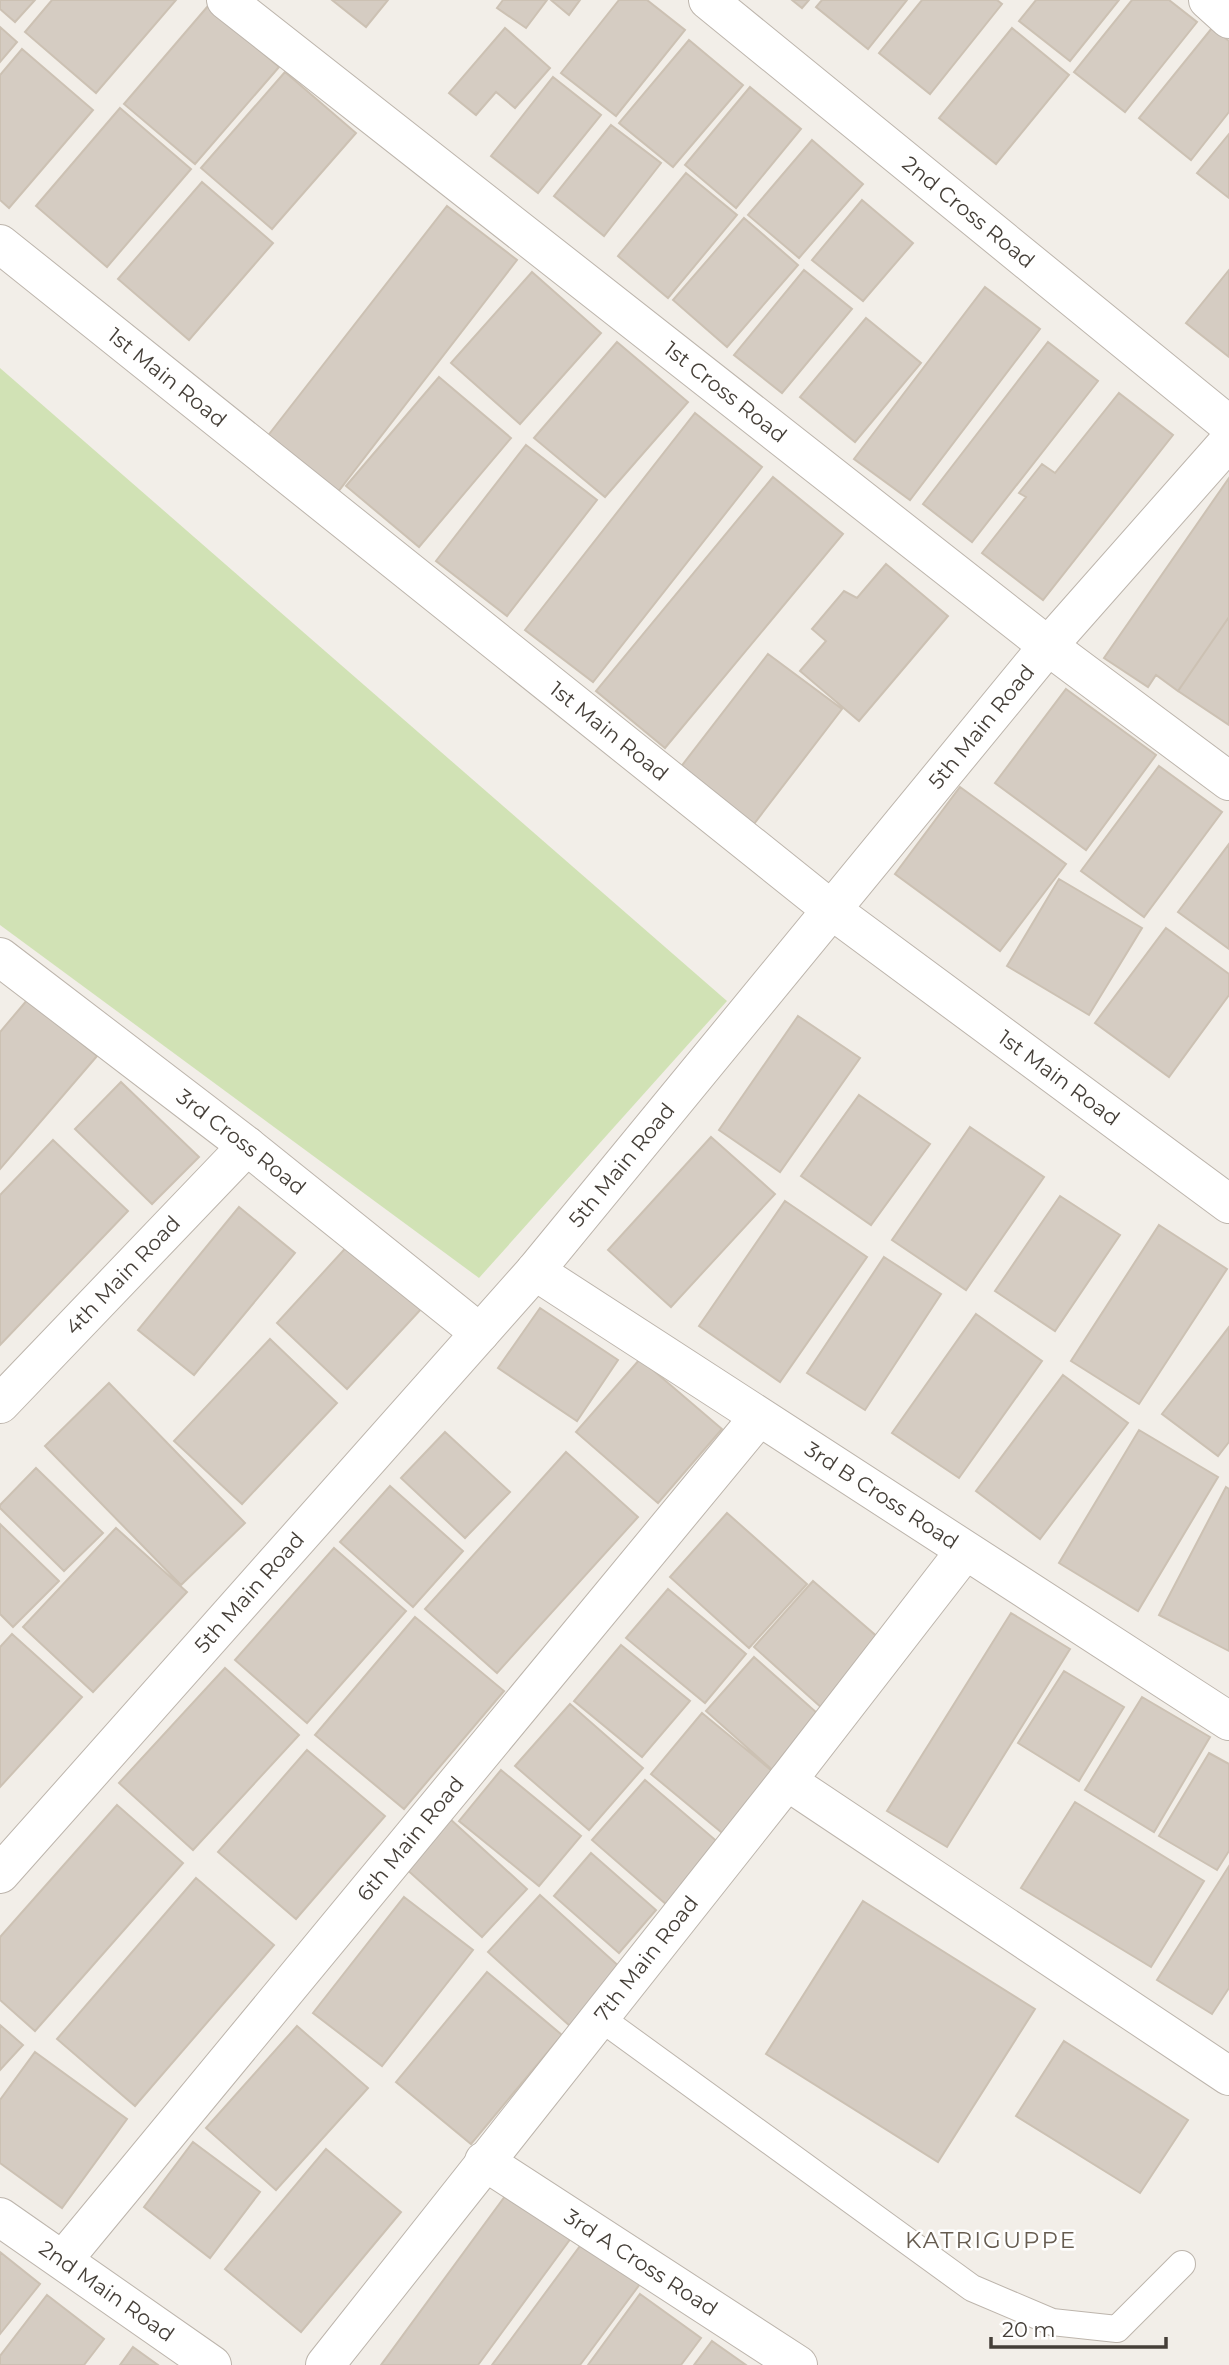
<svg xmlns="http://www.w3.org/2000/svg" width="1229" height="2365" font-family="Montserrat,sans-serif">
	<rect width="100%" height="100%" fill="#f2eee8"/>
	<path fill="#d1e2b5" d="M0 368 727 1001 479 1278 0 925Z"/>
	<path fill="#d5ccc2" stroke="#ccc1b3" stroke-width="2" d="M0 0H35L15 22 0 9Z
		M52 0H176L96 93 25 32Z
		M332 0H388L366 27Z
		M503 0H547L526 28 497 8Z
		M551 0H580L569 15Z
		M619 0H647L685 30 616 116 561 73Z
		M792 0H809L802 8Z
		M822 0H907L868 49 816 7Z
		M922 0H997L1002 4 930 94 879 53Z
		M1036 0H1119L1070 61 1019 21Z
		M1132 0H1169L1197 22 1125 112 1074 72Z
		M208 6 279 67 195 164 124 104Z
		M0 27 17 42 0 62Z
		M505 28 550 68 515 108 496 92 476 115 449 93Z
		M1012 28 1069 75 996 164 939 118Z
		M1212 28 1229 41V112L1191 160 1139 118Z
		M689 40 743 85 673 167 619 123Z
		M22 49 93 110 9 208 0 200V75Z
		M285 72 356 133 272 229 201 168Z
		M553 77 601 115 538 193 491 156Z
		M750 87 801 129 736 208 685 165Z
		M120 108 191 169 107 267 36 206Z
		M611 125 661 163 604 236 554 196Z
		M1229 134V198L1197 173Z
		M812 140 863 184 799 258 748 215Z
		M686 173 737 215 668 298 618 256Z
		M202 182 273 243 189 340 118 279Z
		M862 200 913 243 863 301 812 260Z
		M447 206 517 260 334 497 263 442Z
		M744 218 798 265 727 347 673 300Z
		M804 270 852 309 782 393 734 355Z
		M1229 270V357L1186 323Z
		M532 272 601 333 520 424 451 363Z
		M985 287 1040 329 910 500 854 459Z
		M866 318 921 363 855 442 800 397Z
		M617 342 688 402 605 497 534 438Z
		M1048 342 1098 381 972 542 923 504Z
		M439 377 511 438 419 547 346 486Z
		M1119 393 1173 435 1043 600 982 553 1026 497 1019 493 1042 464 1055 473Z
		M695 413 762 467 593 682 525 630Z
		M526 445 597 500 507 616 436 561Z
		M773 477 843 534 665 748 596 691Z
		M1229 478V617L1178 691 1156 675 1148 687 1104 658Z
		M886 564 948 616 859 721 800 671 826 641 812 629 844 591 857 598Z
		M1229 617V725L1178 691Z
		M768 654 842 709 747 833 673 777Z
		M1066 689 1156 755 1086 850 995 783Z
		M1159 766 1222 812 1144 917 1081 871Z
		M960 787 1066 864 1000 951 895 874Z
		M1229 844V949L1178 912Z
		M1059 879 1142 928 1089 1015 1007 966Z
		M1166 928 1229 974V995L1169 1077 1095 1023Z
		M28 999 97 1056 0 1169V1032Z
		M798 1016 860 1058 780 1172 719 1130Z
		M121 1082 199 1157 152 1204 75 1129Z
		M859 1095 930 1144 871 1225 801 1176Z
		M970 1127 1044 1177 966 1290 892 1240Z
		M711 1137 775 1194 671 1307 608 1250Z
		M53 1140 128 1211 0 1345V1195Z
		M1060 1196 1120 1235 1055 1331 995 1291Z
		M785 1201 867 1257 780 1382 699 1326Z
		M239 1207 295 1253 194 1375 138 1330Z
		M1159 1225 1227 1269 1139 1404 1071 1361Z
		M352 1241 423 1307 347 1389 277 1323Z
		M884 1257 941 1294 865 1410 807 1373Z
		M540 1308 618 1360 577 1421 498 1368Z
		M976 1314 1042 1361 959 1478 892 1433Z
		M1229 1327V1442L1218 1456 1162 1414Z
		M270 1339 337 1403 242 1504 174 1441Z
		M640 1359 722 1429 658 1503 576 1432Z
		M1063 1375 1128 1423 1040 1539 976 1491Z
		M109 1383 245 1523 181 1585 45 1446Z
		M1139 1430 1218 1477 1138 1611 1059 1563Z
		M445 1432 510 1492 465 1538 401 1478Z
		M566 1452 638 1517 497 1673 425 1609Z
		M36 1468 103 1533 64 1571 0 1508V1505Z
		M390 1486 463 1551 413 1607 340 1542Z
		M1226 1487 1229 1489V1651L1159 1615Z
		M727 1513 807 1584 749 1648 670 1577Z
		M0 1524 59 1581 13 1627 0 1614Z
		M116 1528 187 1592 93 1692 23 1627Z
		M334 1548 406 1611 307 1723 235 1660Z
		M813 1581 888 1646 833 1718 754 1647Z
		M668 1589 746 1654 705 1703 626 1638Z
		M1011 1613 1070 1649 947 1847 887 1811Z
		M415 1617 504 1691 404 1809 315 1735Z
		M12 1634 82 1697 0 1787V1647Z
		M621 1645 690 1701 642 1757 574 1701Z
		M754 1657 826 1721 778 1775 706 1711Z
		M225 1668 299 1735 193 1850 119 1783Z
		M1064 1671 1124 1707 1079 1781 1018 1743Z
		M1142 1697 1210 1737 1154 1832 1085 1790Z
		M570 1704 643 1768 589 1830 515 1766Z
		M702 1713 783 1780 732 1841 651 1774Z
		M307 1750 385 1816 296 1919 218 1852Z
		M1209 1753 1229 1764V1851L1217 1870 1159 1836Z
		M501 1770 581 1836 539 1886 459 1821Z
		M645 1780 720 1844 667 1905 592 1840Z
		M1075 1802 1204 1881 1151 1967 1021 1888Z
		M117 1805 183 1863 35 2031 0 2000V1937Z
		M449 1818 527 1889 482 1937 404 1867Z
		M591 1853 656 1910 619 1953 554 1896Z
		M1229 1866V1988L1212 2014 1157 1980Z
		M196 1878 274 1945 135 2106 57 2039Z
		M540 1895 622 1969 570 2026 488 1952Z
		M404 1897 473 1950 382 2066 313 2013Z
		M863 1901 1035 2009 938 2162 766 2054Z
		M487 1972 562 2035 471 2144 396 2082Z
		M0 2025 23 2045 0 2070Z
		M297 2026 368 2088 276 2190 206 2128Z
		M1064 2041 1188 2120 1140 2193 1016 2116Z
		M35 2052 127 2119 62 2208 0 2163V2100Z
		M193 2142 260 2192 210 2258 144 2207Z
		M326 2149 401 2212 301 2332 225 2269Z
		M511 2188 574 2234 478 2365H381Z
		M583 2242 640 2284 580 2365H492Z
		M0 2252 40 2284 0 2334Z
		M640 2294 701 2338 681 2365H588Z
		M47 2295 104 2339 84 2365H0V2356Z
		M712 2341 746 2365H694Z
		M133 2347 158 2365H120Z"/>
	<g fill="none" stroke-linecap="round" stroke-linejoin="round">
		<g stroke="#bdb5ac" stroke-width="28">
			<path id="service" d="M599 2017 972 2288 1052 2322 1117 2329 1182 2264"/>
		</g>
		<g stroke="#bdb5ac" stroke-width="40">
			<g id="minor">
				<path id="s1" d="M226 0 1048 646 1229 781"/>
				<path id="s2" d="M708 0 1229 425"/>
				<path d="M1208 0 1229 19"/>
				<path id="s3" d="M0 957 247 1146 480 1333"/>
				<path id="s4" d="M535 1271 1229 1721"/>
				<path id="s5" d="M0 1404 247 1146"/>
				<path d="M787 1781 1229 2076"/>
				<path id="s6" d="M0 1874 535 1271 1048 646 1229 441"/>
				<path id="s7" d="M484 2161 798 2365"/>
				<path id="s8" d="M0 2217 212 2365"/>
				<path id="s9" d="M63 2260 759 1417"/>
				<path id="s10" d="M325 2365 787 1781 965 1551"/>
			</g>
		</g>
		<g stroke="#bdb5ac" stroke-width="40">
			<g id="tertiary">
				<path id="s11" d="M0 244 833 911 1229 1204"/>
			</g>
		</g>
		<use href="#service" stroke="#fff" stroke-width="26"/>
		<use href="#minor" stroke="#fff" stroke-width="38"/>
		<use href="#tertiary" stroke="#fff" stroke-width="38"/>
	</g>
	<g text-anchor="middle" stroke-width="5" stroke-linejoin="round" paint-order="stroke">
		<g font-size="21" fill="#453f38" stroke="#fff">
			<text dy="7" stroke="none"><textPath href="#s2" startOffset="336">2nd Cross Road</textPath></text>
			<text dy="7" stroke="none"><textPath href="#s11" startOffset="214">1st Main Road</textPath></text>
			<text dy="7" stroke="none"><textPath href="#s1" startOffset="635">1st Cross Road</textPath></text>
			<text dy="7" stroke="none"><textPath href="#s6" startOffset="1510">5th Main Road</textPath></text>
			<text dy="7" stroke="none"><textPath href="#s11" startOffset="780">1st Main Road</textPath></text>
			<text dy="7" stroke="none"><textPath href="#s11" startOffset="1348">1st Main Road</textPath></text>
			<text dy="7" stroke="none"><textPath href="#s3" startOffset="304">3rd Cross Road</textPath></text>
			<text dy="7" stroke="none"><textPath href="#s6" startOffset="943">5th Main Road</textPath></text>
			<text dy="7" stroke="none"><textPath href="#s5" startOffset="178">4th Main Road</textPath></text>
			<text dy="7" stroke="none"><textPath href="#s4" startOffset="413">3rd B Cross Road</textPath></text>
			<text dy="7" stroke="none"><textPath href="#s6" startOffset="376">5th Main Road</textPath></text>
			<text dy="7" stroke="none"><textPath href="#s9" startOffset="546">6th Main Road</textPath></text>
			<text dy="7" stroke="none"><textPath href="#s10" startOffset="518">7th Main Road</textPath></text>
			<text dy="7" stroke="none"><textPath href="#s7" startOffset="187">3rd A Cross Road</textPath></text>
			<text dy="7" stroke="none"><textPath href="#s8" startOffset="130">2nd Main Road</textPath></text>
		</g>
		<g font-size="23" letter-spacing="2" fill="#665c50" stroke="#fff">
			<text x="991" y="2248">KATRIGUPPE</text>
		</g>
	</g>
	<path d="M991 2337v10h175v-10" fill="none" stroke="#453f38" stroke-width="3.5"/>
	<text x="1002" y="2337" font-size="21" fill="#453f38" stroke="#ffffff" stroke-width="5" paint-order="stroke">20 m</text>
</svg>
